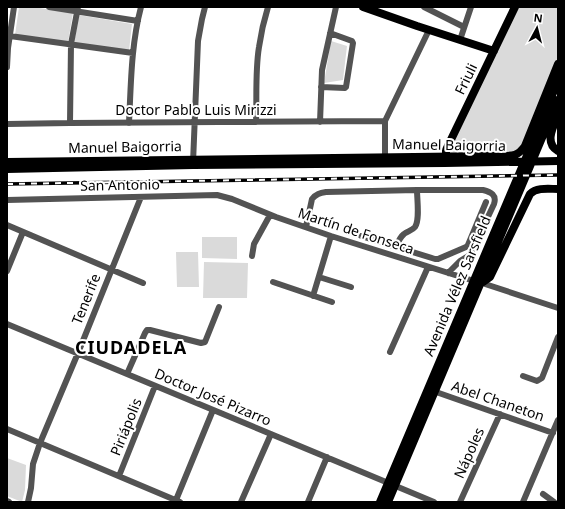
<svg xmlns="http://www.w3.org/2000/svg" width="565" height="509" font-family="'Noto Sans',sans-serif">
	<rect width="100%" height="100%" fill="#fff"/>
	<path fill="#dadada" d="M19 7H33L73 13 68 42 15 35Z
		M515 7H558V64L519 153 446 157Z
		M79 15 132 24 129 51 74 43Z
		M331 41 347 46 343 80 324 83Z
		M202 237H237V259L202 258Z
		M176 252H198L199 287H177Z
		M204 262 248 263 247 298H203Z
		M7 458 26 465 25 490 22 502 7 496Z"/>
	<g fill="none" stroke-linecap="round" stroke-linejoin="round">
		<path stroke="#535353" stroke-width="6" d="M49 7 138 21
			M424 7 464 27
			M10 36 133 53
			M460 40 471 7
			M7 67 8 48 14 7
			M321 87 345 88 346 87 353 43 352 41 330 33
			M256 122C257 98 255 71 259 47 261 33 264 20 268 7
			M320 122 322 70 336 7
			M70 123 71 44 78 7
			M129 123C131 84 131 45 141 7
			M7 124 70 123 385 121
			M385 158V121L429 30
			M193 163 198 41 202 19 205 7
			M7 200 217 195 232 199 276 217 331 236 474 281
			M7 225 143 283
			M306 227 312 199C316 194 320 193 326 192L417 190H483C491 192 497 195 494 204L470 255 460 261 448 273
			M361 236 435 259H438L466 247 468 245 486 202
			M396 247C398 242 400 237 404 234 407 231 412 231 415 227 420 220 417 199 417 190
			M252 256 254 244 270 215
			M7 271 23 232
			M319 277 351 287
			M273 282 332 302
			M482 283 558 308
			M313 296 331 236
			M7 324 434 502
			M390 352 428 267
			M127 374 145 333 147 330H150L201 343 205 342 219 307
			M523 376 537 381 542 378 558 337
			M436 392 553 433
			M7 429 180 502
			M119 476 155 386
			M543 494 554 502
			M176 500 213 410
			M7 501 9 502
			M28 502 31 488 33 464 40 443 78 353 141 197
			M241 502 271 434
			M308 502 327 457
			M460 502 500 414
			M523 502 558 420"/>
		<path stroke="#000" stroke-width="8" d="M363 7 417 26 494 51
			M558 115C553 127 544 143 558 151
			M502 156C513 156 518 156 525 146L558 64
			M446 157V150L515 7
			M7 162 494 156 505 158
			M7 169 193 165 445 163 558 161
			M483 282 490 277 530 194C537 187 549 189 558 189
			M380 502 531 146 558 81
			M388 502 558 100"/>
		<g stroke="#000" stroke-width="3.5">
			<path id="rail" d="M7 184 558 175"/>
		</g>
		<use href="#rail" stroke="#fff" stroke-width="2" stroke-dasharray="6" stroke-linecap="butt"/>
	</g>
	<g text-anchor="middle" stroke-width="4" stroke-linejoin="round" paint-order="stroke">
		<g font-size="14" fill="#000" stroke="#fff">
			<text transform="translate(466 79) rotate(-64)" y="5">Friuli</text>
			<text x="196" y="115">Doctor Pablo Luis Mirizzi</text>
			<text transform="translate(449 145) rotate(1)" y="5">Manuel Baigorria</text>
			<text transform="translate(125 147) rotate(-1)" y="5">Manuel Baigorria</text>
			<text transform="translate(120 185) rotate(-1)" y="5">San Antonio</text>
			<text transform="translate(356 231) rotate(18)" y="5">Martín de Fonseca</text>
			<text transform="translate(457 286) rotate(-67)" y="5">Avenida Vélez Sarsfield</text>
			<text transform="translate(86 299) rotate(-68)" y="5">Tenerife</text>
			<text transform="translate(213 397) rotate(23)" y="5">Doctor José Pizarro</text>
			<text transform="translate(498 401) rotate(19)" y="5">Abel Chaneton</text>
			<text transform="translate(126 427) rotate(-68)" y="5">Piriápolis</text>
			<text transform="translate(469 453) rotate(-66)" y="5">Nápoles</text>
		</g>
		<g font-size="18" font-weight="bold" letter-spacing="1" fill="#000" stroke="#fff">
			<text x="131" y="354">CIUDADELA</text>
		</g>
	</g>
	<rect width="565" height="509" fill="none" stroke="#000000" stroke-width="16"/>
	<g transform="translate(537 28) rotate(7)" stroke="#ffffff" stroke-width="3" paint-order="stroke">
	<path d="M0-3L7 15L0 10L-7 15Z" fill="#000000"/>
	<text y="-6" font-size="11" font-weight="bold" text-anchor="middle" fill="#000000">N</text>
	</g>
</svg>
